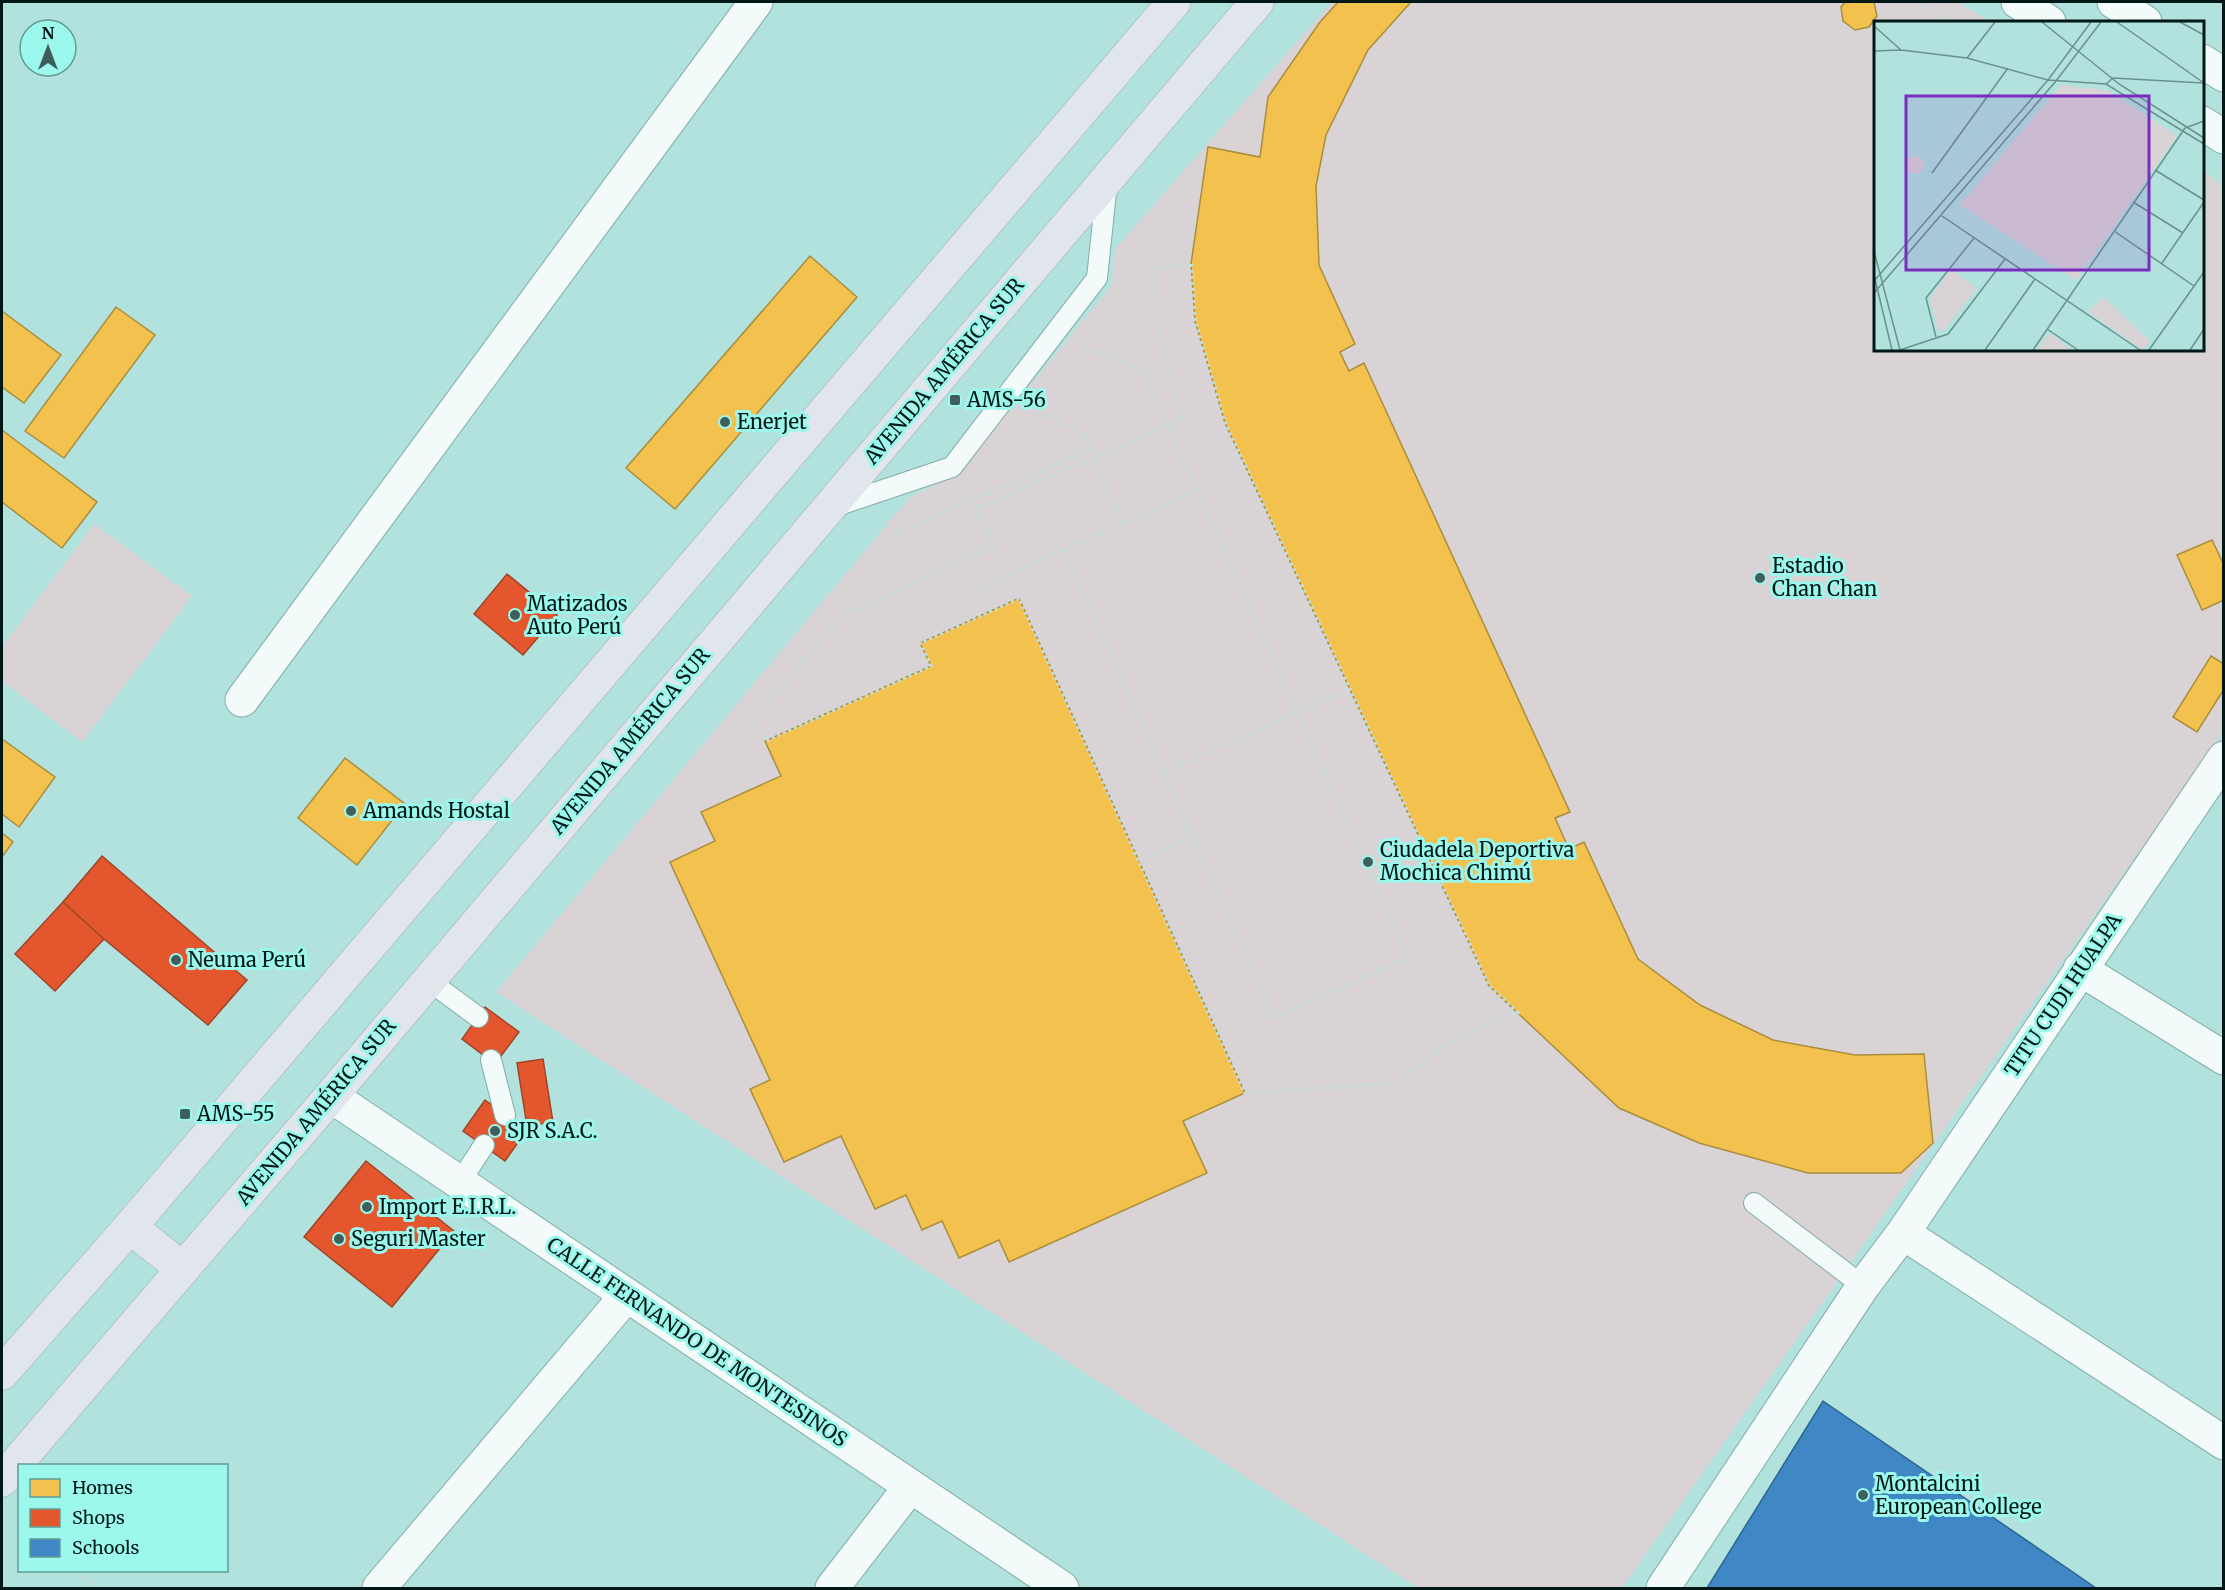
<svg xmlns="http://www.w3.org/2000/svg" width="2225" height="1590" font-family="Merriweather,serif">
	<rect width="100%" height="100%" fill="#b1e2dd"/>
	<path fill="#d9d3d6" d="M1332 2H1957L1991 22H1876V350H2202L2203 171 2223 186V732L1622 1588H1418L496 992 910 497 958 474 1111 286 1115 249Z
		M94 524 192 596 82 742 2 681V647Z"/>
	<path fill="#f2c14e" stroke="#a98e3d" stroke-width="1.5" d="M1338 2H1411L1368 50 1326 135 1316 186 1319 265 1355 344 1340 352 1349 371 1364 363 1570 812 1555 818 1569 849 1584 842 1638 959 1700 1005 1773 1040 1855 1055 1924 1054 1933 1143 1901 1173H1808L1699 1143 1619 1108 1489 986 1225 423 1195 321 1191 264 1208 147 1260 157 1268 97 1320 22Z
		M1845 2H1874L1877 16 1869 27 1855 30 1843 21 1841 7Z
		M810 256 857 297 675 509 626 468Z
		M116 307 155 335 64 458 25 431Z
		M2 311 61 355 24 403 2 387Z
		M2 430 97 502 62 548 2 502Z
		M2212 540 2224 565V600L2202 610 2177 555Z
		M1019 598 1245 1093 1183 1121 1207 1173 1009 1262 999 1240 959 1258 942 1221 922 1230 906 1195 875 1209 841 1136 784 1162 750 1089 770 1080 670 862 715 841 701 812 781 776 765 741 931 666 920 643Z
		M2211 656 2224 664V689L2197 732 2173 717Z
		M2 739 55 777 19 827 2 814Z
		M345 758 405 804 357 865 298 818Z
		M2 833 13 842 2 857Z"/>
	<path fill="#e4572e" stroke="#a04426" stroke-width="1.5" d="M507 574 557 615 523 655 474 614Z
		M102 856 247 980 208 1025 104 939 63 902Z
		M63 902 104 939 55 991 15 954Z
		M485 1007 519 1032 495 1064 462 1039Z
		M543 1059 553 1122 527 1126 517 1063Z
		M485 1100 527 1130 505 1161 463 1131Z
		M366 1161 454 1231 392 1307 304 1237Z"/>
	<path fill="#3f88c5" stroke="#2c6690" stroke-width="1.5" d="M1823 1401 2096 1588H1707Z"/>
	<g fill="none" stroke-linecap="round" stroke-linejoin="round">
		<g stroke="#84aca8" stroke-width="22">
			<path id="lane" d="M833 507 952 467 1097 278 1107 183
				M428 980 478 1017
				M491 1060 505 1115
				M460 1182 484 1145
				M1754 1203 1863 1286"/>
		</g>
		<g stroke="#84aca8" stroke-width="35">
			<path id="street" d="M242 700 756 2
				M2080 969 2224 1058
				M331 1096 1062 1588
				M1903 1233 2224 1443
				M379 1588 627 1295
				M832 1588 910 1487
				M1663 1588 1863 1286 1903 1233 2224 758"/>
		</g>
		<g stroke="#84aca8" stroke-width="35">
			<path id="secondary" d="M2018 2 2049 22
				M2114 2 2145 22
				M2202 61 2224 75
				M2202 123 2224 137"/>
		</g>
		<g stroke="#b0c6c4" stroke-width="35">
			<path id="primary" d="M130 1227 183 1269
				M2 1373 130 1227 1174 2
				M2 1480 331 1096 1257 2"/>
		</g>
		<path stroke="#cadad7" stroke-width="4" stroke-dasharray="3 3" stroke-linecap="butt" d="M1916 2 1950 22
			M1191 264 1195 321 1225 423 1489 986 1518 1013 1465 1033 1444 1046 1395 1083 1245 1093 1019 598 920 643 931 666 765 741 754 719 842 616 993 546 975 509 1183 419 1163 345 1152 270Z
			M1034 409 1084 435 1123 523
			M887 520 893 534 1090 449
			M1064 550 1274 1017 1408 958 1143 371 1083 347
			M976 589 1197 490
			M1164 772 1349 689
			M1139 861 1192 836
			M78 1570 97 1588"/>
		<use href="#lane" stroke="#f3fbfa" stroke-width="20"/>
		<use href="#street" stroke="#f3fbfa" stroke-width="33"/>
		<use href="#secondary" stroke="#f3fbfa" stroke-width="33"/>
		<use href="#primary" stroke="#e1e5ec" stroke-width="33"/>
	</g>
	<g fill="#3e5f5b" stroke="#9cf7ec" stroke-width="2">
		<rect x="949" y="394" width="12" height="12" rx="3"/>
		<circle cx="725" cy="422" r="6"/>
		<circle cx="1760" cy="578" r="6"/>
		<circle cx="515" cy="615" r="6"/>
		<circle cx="351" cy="811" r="6"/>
		<circle cx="1368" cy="862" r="6"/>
		<circle cx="176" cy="960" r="6"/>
		<rect x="179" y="1108" width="12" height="12" rx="3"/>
		<circle cx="495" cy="1131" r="6"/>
		<circle cx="367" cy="1207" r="6"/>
		<circle cx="339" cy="1239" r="6"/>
		<circle cx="1863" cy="1495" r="6"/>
	</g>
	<g text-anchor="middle" stroke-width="6" stroke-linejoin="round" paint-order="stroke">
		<g font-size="20" fill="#001815" stroke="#9cf7ec">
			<text transform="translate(944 371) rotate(-50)" y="7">AVENIDA AMÉRICA SUR</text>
			<text transform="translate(630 741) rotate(-50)" y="7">AVENIDA AMÉRICA SUR</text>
			<text transform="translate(2063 995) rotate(-56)" y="7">TITU CUDI HUALPA</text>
			<text transform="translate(316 1112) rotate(-50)" y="7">AVENIDA AMÉRICA SUR</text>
			<text transform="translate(697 1342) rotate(34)" y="7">CALLE FERNANDO DE MONTESINOS</text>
		</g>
		<g font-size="20" fill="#001815" stroke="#9cf7ec" text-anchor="start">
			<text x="967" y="407">AMS-56</text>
			<text x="737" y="429">Enerjet</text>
			<text x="1772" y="573">Estadio<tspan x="1772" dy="23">Chan Chan</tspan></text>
			<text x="527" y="611">Matizados<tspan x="527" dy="23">Auto Perú</tspan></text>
			<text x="363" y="818">Amands Hostal</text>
			<text x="1380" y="857">Ciudadela Deportiva<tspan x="1380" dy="23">Mochica Chimú</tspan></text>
			<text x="188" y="967">Neuma Perú</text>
			<text x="197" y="1121">AMS-55</text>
			<text x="507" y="1138">SJR S.A.C.</text>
			<text x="379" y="1214">Import E.I.R.L.</text>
			<text x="351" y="1246">Seguri Master</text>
			<text x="1875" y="1491">Montalcini<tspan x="1875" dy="23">European College</tspan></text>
		</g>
	</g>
	<g transform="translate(1874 21)">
		<rect width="330" height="330" fill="#b1e2dd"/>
		<path d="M187 64 233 69 303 115 202 259 86 184ZM32 144a9 9 0 1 1 18 0a9 9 0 1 1-18 0ZM77 248 103 267 70 309 64 310 56 278ZM229 276 276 320 269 329 214 291ZM175 312 198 329H163Z" fill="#d9d3d6"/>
		<path fill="none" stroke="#6a918d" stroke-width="1.5" d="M168 1 245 63 330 117M243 1 330 62M306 1 330 14M0 5 27 29M0 30 27 29 93 37 174 59 232 63 330 123M93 37 121 1M232 63 239 57 329 62M311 107 330 100M281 149 330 179M58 152 134 47M259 181 309 212M68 195 266 329M240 210 320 265M0 230 26 329M288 242 330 181M0 254 18 329M0 260 174 59 217 1M0 272 182 60 227 1M173 308 204 329M62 316 52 277 100 217M26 329 74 313 131 238M111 329 161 258M159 329 311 107M275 329 330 251M316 329 330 308"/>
		<path fill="#7b2cbf" fill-opacity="0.15" stroke="#7b2cbf" stroke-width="3" d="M32 75H275V249H32Z"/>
		<rect width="330" height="330" fill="none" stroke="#001815" stroke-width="3"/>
	</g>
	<rect width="2225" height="1590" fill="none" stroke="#001815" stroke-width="6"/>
	<rect x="18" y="1464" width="210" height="108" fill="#9cf7ec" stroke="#5e9e96" stroke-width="1.5"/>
	<rect x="30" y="1479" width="30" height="18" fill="#f2c14e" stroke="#5e9e96" stroke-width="1.5"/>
	<text x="72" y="1494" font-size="18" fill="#001815">Homes</text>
	<rect x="30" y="1509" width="30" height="18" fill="#e4572e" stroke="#5e9e96" stroke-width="1.5"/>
	<text x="72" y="1524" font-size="18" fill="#001815">Shops</text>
	<rect x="30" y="1539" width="30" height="18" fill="#3f88c5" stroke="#5e9e96" stroke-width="1.5"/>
	<text x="72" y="1554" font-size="18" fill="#001815">Schools</text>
	<g transform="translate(48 48)"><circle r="28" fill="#9cf7ec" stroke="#5e9e96" stroke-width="1.5"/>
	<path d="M0-4.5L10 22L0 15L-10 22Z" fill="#3e5f5b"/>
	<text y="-9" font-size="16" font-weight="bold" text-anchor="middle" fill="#001815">N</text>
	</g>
</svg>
